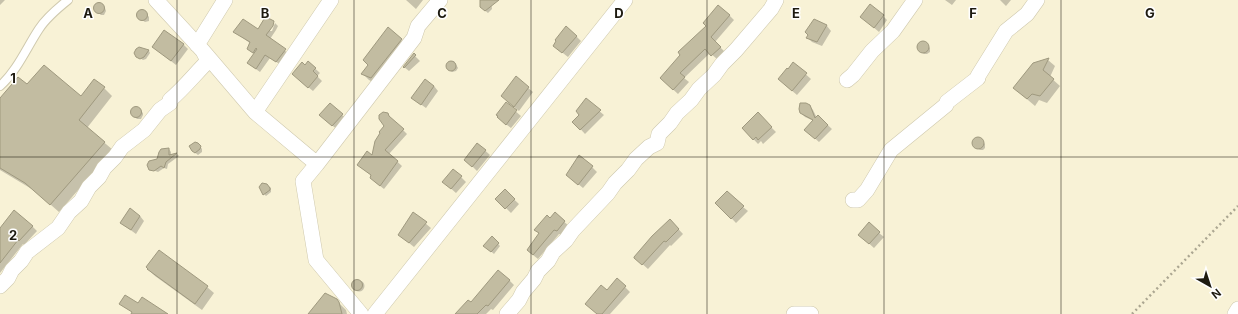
<svg xmlns="http://www.w3.org/2000/svg" width="1238" height="314" font-family="Inter,sans-serif">
	<rect width="100%" height="100%" fill="#f8f2d6"/>
	<path fill="#0003" d="M0 0H5L0 5Z
		M406 0H423L416 9Z
		M484 0H491L492 9 488 13 483 9Z
		M945 0H956L952 5Z
		M1000 0H1011L1006 6Z
		M100 4 105 8 106 11 104 15H101L95 10 96 5Z
		M143 10 149 17V21L145 22 139 18 138 14 140 11Z
		M729 15 734 20 715 42 725 52 717 59 710 53 684 78 689 82 678 94 666 83 707 26Z
		M883 16 887 20 879 32 866 21Z
		M815 20 827 26 831 31 822 46 812 42 808 38Z
		M273 22 270 31H272L275 23 278 26 276 30 270 39 289 54 281 65 270 58 260 72 253 67 254 54 248 49 251 44 235 32 259 31Z
		M576 36 581 41 568 57 559 50Z
		M401 40 408 47 378 85 369 80 362 73Z
		M924 42 930 48V52L927 54H924L918 48 919 45Z
		M183 44 188 49 176 65 153 47Z
		M139 48 149 51 150 53 146 59 143 60 137 56Z
		M414 55 420 61 409 71 404 67Z
		M1048 60 1055 66 1050 77 1060 86 1047 103 1039 100 1035 106 1014 88 1033 63Z
		M454 61 458 68 456 71 452 72 447 67 449 62Z
		M308 62 320 73 317 76 322 81 313 91 298 79Z
		M793 63 811 79 797 95 784 84Z
		M516 78 533 92 519 111 507 101Z
		M27 86 82 97 104 88 112 96 87 128 113 150 59 212 35 191 0 170V100Z
		M434 86 438 91 426 108 412 98Z
		M586 100 604 115 585 134 574 122 580 115Z
		M507 104 521 116 511 128 503 122Z
		M809 105 813 110 817 118 818 116 832 129 819 142 809 133 814 121 805 117 801 113Z
		M135 108H138L143 113V115L141 119H137L132 114 131 111Z
		M387 114 407 134 389 154 402 166 384 189 375 182 372 176 358 165 372 156 385 126Z
		M758 114 776 132 763 144 761 141 758 144 743 128Z
		M342 115 347 119 338 130 325 120Z
		M979 138 985 144V148L983 150H980L973 144 974 141 976 139Z
		M478 144 490 155 477 171 470 164Z
		M199 145 202 149V152L198 155 193 151Z
		M169 149 171 152V156L177 154 179 156 168 164 167 169 164 168 158 172 150 169Z
		M592 167 597 172 583 188 572 179Z
		M461 177 466 182 456 193 448 186Z
		M267 185 271 188V192L266 196 264 194Z
		M505 191 519 204 511 213 497 199Z
		M717 203 743 207 748 211 736 223Z
		M413 213 431 228 414 247 404 239Z
		M555 214 569 226 562 235 559 234 538 259 533 255 540 234 536 230 550 220Z
		M140 216 144 221 136 234 121 223Z
		M670 220 683 234 671 246 670 245 648 269 640 262Z
		M32 226 37 231 24 245 23 244 0 273V231Z
		M879 233 884 237 874 248 864 239Z
		M492 238 500 246 494 254 485 246Z
		M148 269 207 287 214 293 202 310 155 276Z
		M617 279 630 292 610 314H598L607 291Z
		M509 280 514 285 493 310 491 309 486 314H461L471 304Z
		M353.5 286a5.5 5.5 0 1 1 11 0a5.5 5.5 0 1 1-11 0Z
		M336 300 346 310 347 314H309Z"/>
	<path fill="#c2bca1" stroke="#9f997f" d="M480 0H499L485 11 480 7Z
		M93.5 8a5.5 5.5 0 1 1 11 0a5.5 5.5 0 1 1-11 0Z
		M870 4 884 15 874 28 860 17Z
		M718 5 730 15 711 37 721 47 711 56 705 49 680 73 685 77 673 90 660 78 680 55 678 52 706 26 703 23Z
		M136.5 15a5.5 5.5 0 1 1 11 0a5.5 5.5 0 1 1-11 0Z
		M268 18 274 21 273 26 266 35 286 49 276 62 265 55 256 69 247 63 257 49 256 48 253 53 247 49 250 42 233 32 243 19 258 29 264 19Z
		M814 19 827 25 817 42 806 38 808 35 805 32Z
		M566 26 577 36 562 53 553 46 556 41 555 40Z
		M388 27 402 39 371 78 361 74 368 65 363 60Z
		M164 30 184 44 171 61 152 47Z
		M917 47a6 6 0 1 1 12 0a6 6 0 1 1-12 0Z
		M139 47 149 50 144 57 140 59 136 57 134 53 136 49Z
		M414 53 416 55 404 68 403 67Z
		M1049 58 1043 70 1054 79 1040 96 1032 94 1027 99 1013 88 1033 63Z
		M446 66a5 5 0 1 1 10 0a5 5 0 1 1-10 0Z
		M308 61 316 68 313 71 318 76 308 88 292 74 302 62 305 65Z
		M793 62 807 73 792 91 778 79 787 68 788 69Z
		M44 65 81 96 94 79 105 87 79 120 105 142 50 205 25 183 0 168V98L18 77 27 84Z
		M516 76 529 87 514 107 501 96Z
		M425 79 434 86 421 105 411 98Z
		M586 98 601 110 580 130 572 122 579 115 576 111Z
		M506 102 517 110 506 125 497 117 498 116 496 115Z
		M330 103 343 114 332 126 319 115Z
		M800 103H806L810 105 815 118 818 115 828 125 815 139 804 130 813 120 800 113 799 109Z
		M130.5 112a5.5 5.5 0 1 1 11 0a5.5 5.5 0 1 1-11 0Z
		M383 112 388 113 389 116 404 129 385 150 398 161 380 186 370 178 371 175 357 165 367 151 372 155 375 141 380 133 379 132 384 126 379 119V115Z
		M758 112 772 127 758 140 756 137 753 140 742 128Z
		M972 143a6 6 0 1 1 12 0a6 6 0 1 1-12 0Z
		M195 142 198 143 201 146 200 149 195 153 192 151 189 146Z
		M477 143 486 150 472 167 464 160Z
		M169 148V155L177 153 166 162 164 168 161 166 154 171 149 170 147 165 149 161 157 159 159 152 161 149Z
		M579 155 593 166 578 185 566 175Z
		M453 169 462 176 451 189 442 182Z
		M262 183 267 184 270 188V190L263 195 259 187Z
		M505 189 515 199 505 209 495 199Z
		M727 191 744 206 731 219 715 203Z
		M130 208 140 216 131 230 120 223Z
		M14 210 33 226 19 241 18 240 0 263V228Z
		M413 212 427 222 409 243 398 235Z
		M555 212 565 221 557 231 554 230 533 255 527 250 539 233 534 230 547 215 550 218Z
		M670 219 679 229 666 242 664 241 642 265 634 258V257L652 236Z
		M869 222 880 232 869 244 858 235Z
		M492 236 499 243 491 252 483 246Z
		M159 250 208 286 195 304 147 269H148L146 267Z
		M498 270 510 280 488 306 486 305 477 314H455L468 300 471 302Z
		M617 278 626 286 602 314H597L585 304 601 285 607 290Z
		M351.5 285a5.5 5.5 0 1 1 11 0a5.5 5.5 0 1 1-11 0Z
		M325 293 337 299 339 302 342 314H308Z
		M125 295 138 303 142 297 168 314H131L132 312 119 304Z"/>
	<g fill="none" stroke-linecap="round" stroke-linejoin="round">
		<g stroke="#cfc9ae" stroke-width="10">
			<path id="service" d="M0 86C17 71 27 47 39 29 46 18 58 8 68 0"/>
		</g>
		<g stroke="#cfc9ae" stroke-width="16">
			<path id="minor" d="M156 0 203 51 255 112 317 164 303 181 316 260 361 314
				M197 45 225 0
				M847 80 853 75 872 51 893 31 915 0
				M255 112 331 0
				M317 164 414 38 418 26 440 0
				M853 200H858L867 190 891 150 946 105 947 102 978 78V76L1006 31 1027 14 1037 0
				M0 286 8 278 12 270 21 261 27 252 58 228 69 212 81 201 89 187 99 177 104 168 115 157 122 147 144 130 160 110 170 103V100C184 88 195 74 208 61L203 51
				M375 314 625 0
				M507 314 519 300 523 292 534 279 538 271 548 261 553 252 566 240 573 230 608 193 615 183 628 170 636 159 649 147 657 143 659 134 670 123 677 113 691 100 699 89 714 75 722 64 736 50 771 9 776 0
				M794 314H811
				M1235 314 1238 309"/>
		</g>
		<path stroke="#aba691" stroke-width="2.5" stroke-dasharray="2 3" stroke-linecap="butt" d="M1132 314 1238 206"/>
		<use href="#service" stroke="#fff" stroke-width="8"/>
		<use href="#minor" stroke="#fff" stroke-width="15"/>
	</g>
	<path fill="none" stroke="#1d1a10" stroke-width="1" stroke-opacity="0.55" d="M177 0V314M354 0V314M531 0V314M707 0V314M884 0V314M1061 0V314M0 157H1238"/>
	<g font-size="13" text-anchor="middle" font-weight="bold" fill="#1d1a10" stroke="#fff" stroke-width="3" stroke-linejoin="round" paint-order="stroke">
		<text x="88" y="18">A</text>
		<text x="265" y="18">B</text>
		<text x="442" y="18">C</text>
		<text x="619" y="18">D</text>
		<text x="796" y="18">E</text>
		<text x="973" y="18">F</text>
		<text x="1150" y="18">G</text>
		<text x="13" y="83">1</text>
		<text x="13" y="240">2</text>
	</g>
	<g transform="translate(1210 286) rotate(141)" stroke="#ffffff" stroke-width="3" paint-order="stroke">
	<path d="M0-3L7 15L0 10L-7 15Z" fill="#1d1a10"/>
	<text y="-6" font-size="11" font-weight="bold" text-anchor="middle" fill="#1d1a10">N</text>
	</g>
</svg>
